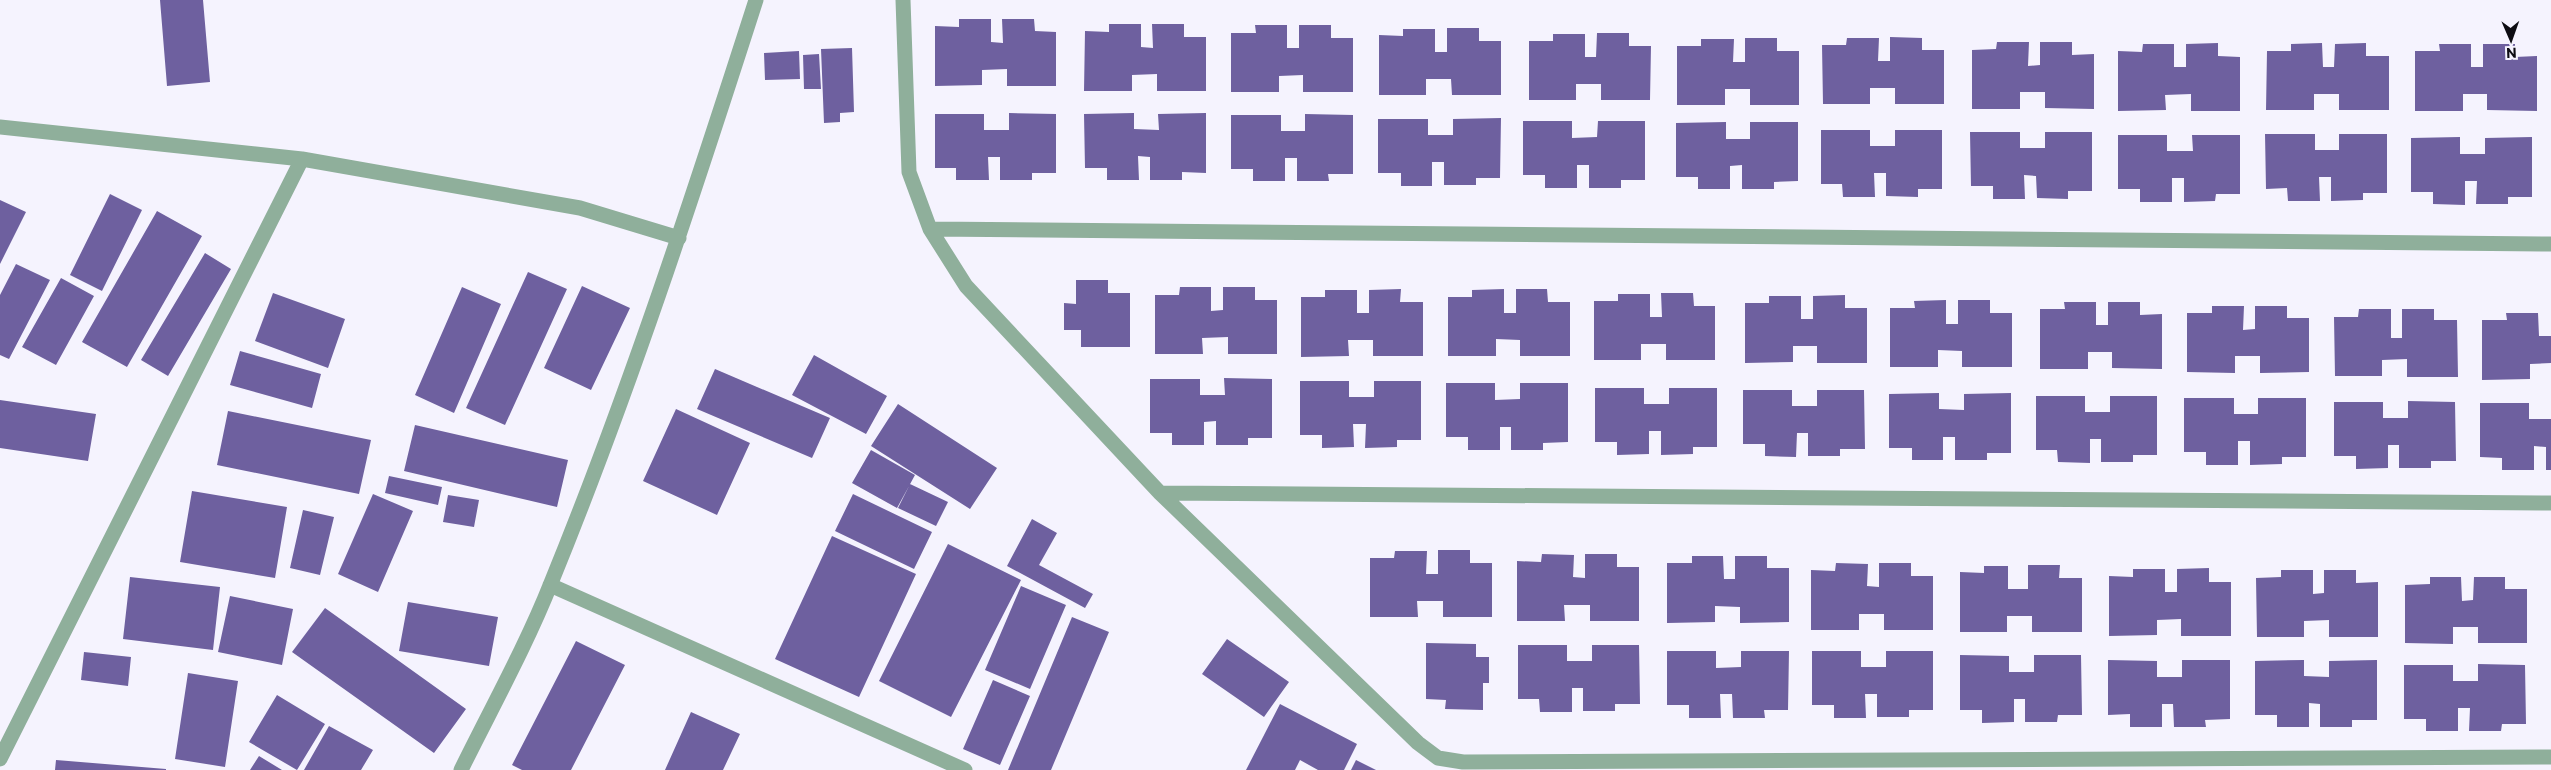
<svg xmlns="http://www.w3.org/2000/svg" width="2551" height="770" font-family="Commissioner,sans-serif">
	<rect width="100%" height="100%" fill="#f5f3fe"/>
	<path fill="#6e609f" d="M160 0H203L210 82 167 86Z
		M959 19H991V42L1003 43 1002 19H1034L1035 31 1056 32V86H1007V69L982 70V85L935 86V26L959 27Z
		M1109 24H1141V47L1153 48 1152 24H1184V37H1206V91H1157V74L1132 75V91H1084L1085 31 1109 32Z
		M1255 25H1287V48H1299V25H1331V38H1353V92H1303V75L1279 76V92H1231V33H1256Z
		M1447 28H1479V41H1501V95H1452L1451 79H1426V95H1379V35L1403 36V29H1435V52H1447Z
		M1597 33H1629V46H1651L1650 100H1601V84H1576V100H1529V41H1553V34H1585V57H1596Z
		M1890 37 1922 38V50H1944V104H1895V88H1870V104H1823L1822 45H1846L1847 38H1879L1878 61H1890Z
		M1745 38H1777V51H1799V105H1750V89H1725V105H1677V46H1701V39H1734L1733 62H1745Z
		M1997 42H2029L2028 66 2040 65V42H2072V55L2094 54V109L2045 108V92H2020V109H1972V50L1996 49Z
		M2218 43V56L2240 57V111H2191V94L2165 95 2166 110 2118 111V51L2142 52 2143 44H2174V67H2186V44Z
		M2322 43 2323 67H2334L2335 44 2366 43V56H2389V110H2339V94H2314V110H2266L2267 51H2291V44Z
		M2439 44H2471V67H2483V44H2515V57L2537 56V111L2487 110V94H2463V111H2415V51H2440Z
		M852 48 854 112 840 113V122L824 123 821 49Z
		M799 51 800 79 765 80 764 53Z
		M819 54 821 89H804L803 55Z
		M1009 113 1056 114V173H1032V180H1000V157H988L989 180H956V168H935V114H984V130H1009Z
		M1134 113V129L1159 130 1158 114 1206 113V173L1182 172V180H1150V157L1138 156 1139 180H1107V168H1085L1084 114Z
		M1305 114 1353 115V174H1328L1329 181H1297V158H1285V181H1253V169H1231V115H1281V131H1305Z
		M1501 118 1500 178H1476V185H1444V162H1432V186H1401V173H1378V119H1428V135H1453V119Z
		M1523 121H1572V138L1597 137 1598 121H1645V180H1621V188H1589V165H1577V188H1545V175H1523Z
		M1726 122V139H1750V122H1798V181L1774 182V189H1742V165L1730 166V189H1698V177H1676V123Z
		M1821 130H1870V146H1895V130H1942V189H1918V197L1886 196V173H1874L1875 197H1843L1842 184H1821Z
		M1970 132H2020V148H2045V132H2092V191H2068V199L2037 198 2036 176 2024 175 2025 199H1993V186H1971Z
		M2265 134H2315V150H2339V134H2387V193H2363V200L2331 201V177H2319L2320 201H2288L2287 188 2266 189Z
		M2118 135H2167V151H2193L2192 135H2240V194H2216L2215 201 2184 202V178H2172V202H2140V189H2118Z
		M2460 137V154H2485V138L2532 137V197H2508V204H2476L2477 181H2465V205L2433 204V192H2411V138Z
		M110 194 142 210 102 291 70 275Z
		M0 200 26 212 0 264Z
		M157 211 202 236 127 367 82 342Z
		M205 253 231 269 168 376 141 360Z
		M16 264 50 280 9 359 0 355V295Z
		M528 272 567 289 505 425 466 408Z
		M61 278 94 296 56 365 22 347Z
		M1076 280H1108V293H1130V347H1081V330H1064V303L1076 304Z
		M582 286 630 308 591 390 544 368Z
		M462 287 501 304 454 413 415 395Z
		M1180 287H1211V311L1223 310V287H1255V300H1277V354H1228V337L1202 338 1203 354H1155V295H1179Z
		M1401 289 1400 302H1423V356H1373V340H1348L1349 356 1301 357V297H1325V290H1357V313H1369V290Z
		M1504 289V313H1516V289H1547L1548 302H1570V356H1520V340L1496 339V356H1448V297H1472V290Z
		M273 293 345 319 328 368 255 341Z
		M1661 293H1693L1694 306H1715V360H1666V344H1641V360H1594V301H1618V294H1650V317H1662Z
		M1845 295V308H1867V363H1817V346H1793V362L1745 363V303H1769V296H1801V319H1813V296Z
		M1946 300V324H1958V300H1990V313H2012V367H1962V351L1938 350V367H1890V308H1915L1914 301Z
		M2064 302H2096V325H2108V302H2140V315L2162 314V369L2112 368V352H2088V369H2040V309H2065Z
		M2212 306H2244L2243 330 2255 329V306H2287V318H2309V372L2260 373V356H2235V373L2187 372V313H2212Z
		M2359 309H2391V338H2402V309H2434V320H2457L2458 377H2407V359L2382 360V376H2335L2334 317H2358Z
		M2506 313H2538L2539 336H2551V363L2530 364V379L2482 380V320H2507Z
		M240 351 321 374 312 408 230 385Z
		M814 355 887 396 866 434 792 395Z
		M715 369 830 418 812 458 697 409Z
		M1224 378 1272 379V438H1248V445H1216V421L1204 422V445H1172V433H1150V379H1200V395H1225Z
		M1300 381H1349V397H1374V381H1421V440H1397V447L1365 448 1366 424H1353L1354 447 1322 448V435H1300Z
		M1446 383H1495V400L1520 399V383H1568V442L1543 443V450H1511V427H1500V450H1468V437H1446Z
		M1595 388H1644V404H1669V388H1717V447H1693V454L1661 455V431H1649V454L1617 455V442H1595Z
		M1743 390H1792V406H1817V390H1864L1865 449H1840V456H1808V433H1797L1796 457 1765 456V444H1743Z
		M1939 393V409L1964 410V394L2011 393V453H1987V460H1955V437H1943V460H1912V448H1889V394Z
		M2036 396H2085V412H2110V396H2157V455H2133V462H2101V439H2090V463L2058 462 2057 450H2036Z
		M2184 398H2234V414H2258V398H2306V457H2282V464L2250 465V441H2238V465H2206V452H2184Z
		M0 400 96 414 88 461 0 448Z
		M2408 401 2455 402 2456 461H2431V468H2399V445H2388V468L2356 469V456H2334V402H2383V418H2408Z
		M2480 403H2529V419H2551V470H2546V447L2534 446V470H2502V458L2480 457Z
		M898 404 997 468 970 509 871 446Z
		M676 409 750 443 717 515 643 481Z
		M228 411 371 440 359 494 217 465Z
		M415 425 568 460 557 507 404 471Z
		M871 450 915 475 897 508 852 483Z
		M389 476 442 487 438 505 385 493Z
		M910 484 948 502 936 526 898 508Z
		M192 491 287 507 275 578 180 562Z
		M373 494 413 511 378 592 338 574Z
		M853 494 932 532 914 569 835 531Z
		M448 495 479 500 474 527 443 522Z
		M303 510 334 517 320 575 290 568Z
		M1032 519 1057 533 1039 565 1093 594 1085 608 1007 566Z
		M832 536 916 574 859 697 775 659Z
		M948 544 1021 580 951 717 879 681Z
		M1438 550H1470V563H1492V617H1443V601H1417L1418 617H1370V558H1394L1395 551H1427L1426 574H1438Z
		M1542 554 1574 555 1573 577 1585 578V554H1617V567H1639V621H1590V605H1564L1565 621H1517V561L1541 562Z
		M1692 556H1723L1724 579H1735V556H1767V568H1789V622L1740 623V607L1715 606V622L1667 623V563H1692Z
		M1836 563 1868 564 1867 586 1879 587V563H1911V576H1933V630H1884V614H1859V630H1811V570L1835 571Z
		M2028 565H2060L2059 578H2082V632H2032V616H2007V632H1960V572L1984 573V566H2008V589H2028Z
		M2209 568V582H2231V636H2181V619L2157 620V635L2109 636V576L2133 577V569H2165V592H2177V569Z
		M2281 570H2313V594L2324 593V570H2356V583L2378 582V637H2329V620L2304 621V637H2257L2256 578 2281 577Z
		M130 577 220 587 213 650 123 639Z
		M2430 577H2461L2462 601 2473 600 2474 577H2505V589H2527V643H2478V627H2453V644L2405 643V585L2430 584Z
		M1021 586 1066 605 1030 689 985 670Z
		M230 596 293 609 282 665 218 652Z
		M408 602 498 617 489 666 399 651Z
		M325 608 466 709 434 753 292 652Z
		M1072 617 1109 632 1051 770H1008Z
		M1227 639 1289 682 1264 717 1202 674Z
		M576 641 625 665 571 770H522L512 765Z
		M1426 643 1476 644V657H1489V683H1483V710L1445 709 1446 700 1426 699Z
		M1518 645H1567V661H1592V645H1639L1640 704H1615V711H1583V688H1572V712H1540L1539 699H1518Z
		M1667 651H1716V668L1741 667V651H1789L1788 710H1764L1765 718H1733L1732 694H1720L1721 718H1689V705H1667Z
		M1812 651H1861V667H1886V651H1933V710H1909V717H1877V694H1865L1866 718H1834V705H1812Z
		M84 652 131 657 128 686 81 680Z
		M1960 655 2009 656V672H2034V655H2081L2082 715H2058L2057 722H2025V699H2014V722L1982 723V710H1960Z
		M2108 660 2157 661V677H2182V660H2230V719L2205 720 2206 727H2174L2173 704H2162V727H2130V714L2108 715Z
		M2304 660V676L2329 677V661L2377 660V720H2352V727H2320V704L2309 703V727H2277V715H2255V661Z
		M2478 664 2525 665 2526 724H2502L2501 731H2469L2470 708H2458V731H2426V719H2404V665H2453V681H2478Z
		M188 673 238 681 225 767 175 759Z
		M993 680 1030 696 1000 765 963 749Z
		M277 695 325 724 297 770 249 742Z
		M1280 704 1357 744 1344 770H1318L1300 760 1295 770H1246Z
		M691 712 740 734 723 770H665Z
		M329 726 373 750 361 770H304Z
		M259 756 282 770H250Z
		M56 760 166 769V770H55Z
		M1356 760 1376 770H1351Z"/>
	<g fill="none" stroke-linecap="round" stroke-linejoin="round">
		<path stroke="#8faf9b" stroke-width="15" d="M903 0 909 172 930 229 966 286 1160 493 1418 743 1438 758 1463 762 2551 757
			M0 127 302 159 580 208 679 238
			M930 229 2551 244
			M1160 493 2551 503
			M550 585 965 770
			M0 759 302 159
			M461 770C491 709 526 646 551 583 629 392 693 196 756 0"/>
	</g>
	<g transform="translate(2511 40) rotate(178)" stroke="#f5f3fe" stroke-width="4" paint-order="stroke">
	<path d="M0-4L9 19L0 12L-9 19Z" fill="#0d0c12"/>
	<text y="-8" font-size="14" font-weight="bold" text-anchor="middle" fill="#0d0c12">N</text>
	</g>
</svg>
